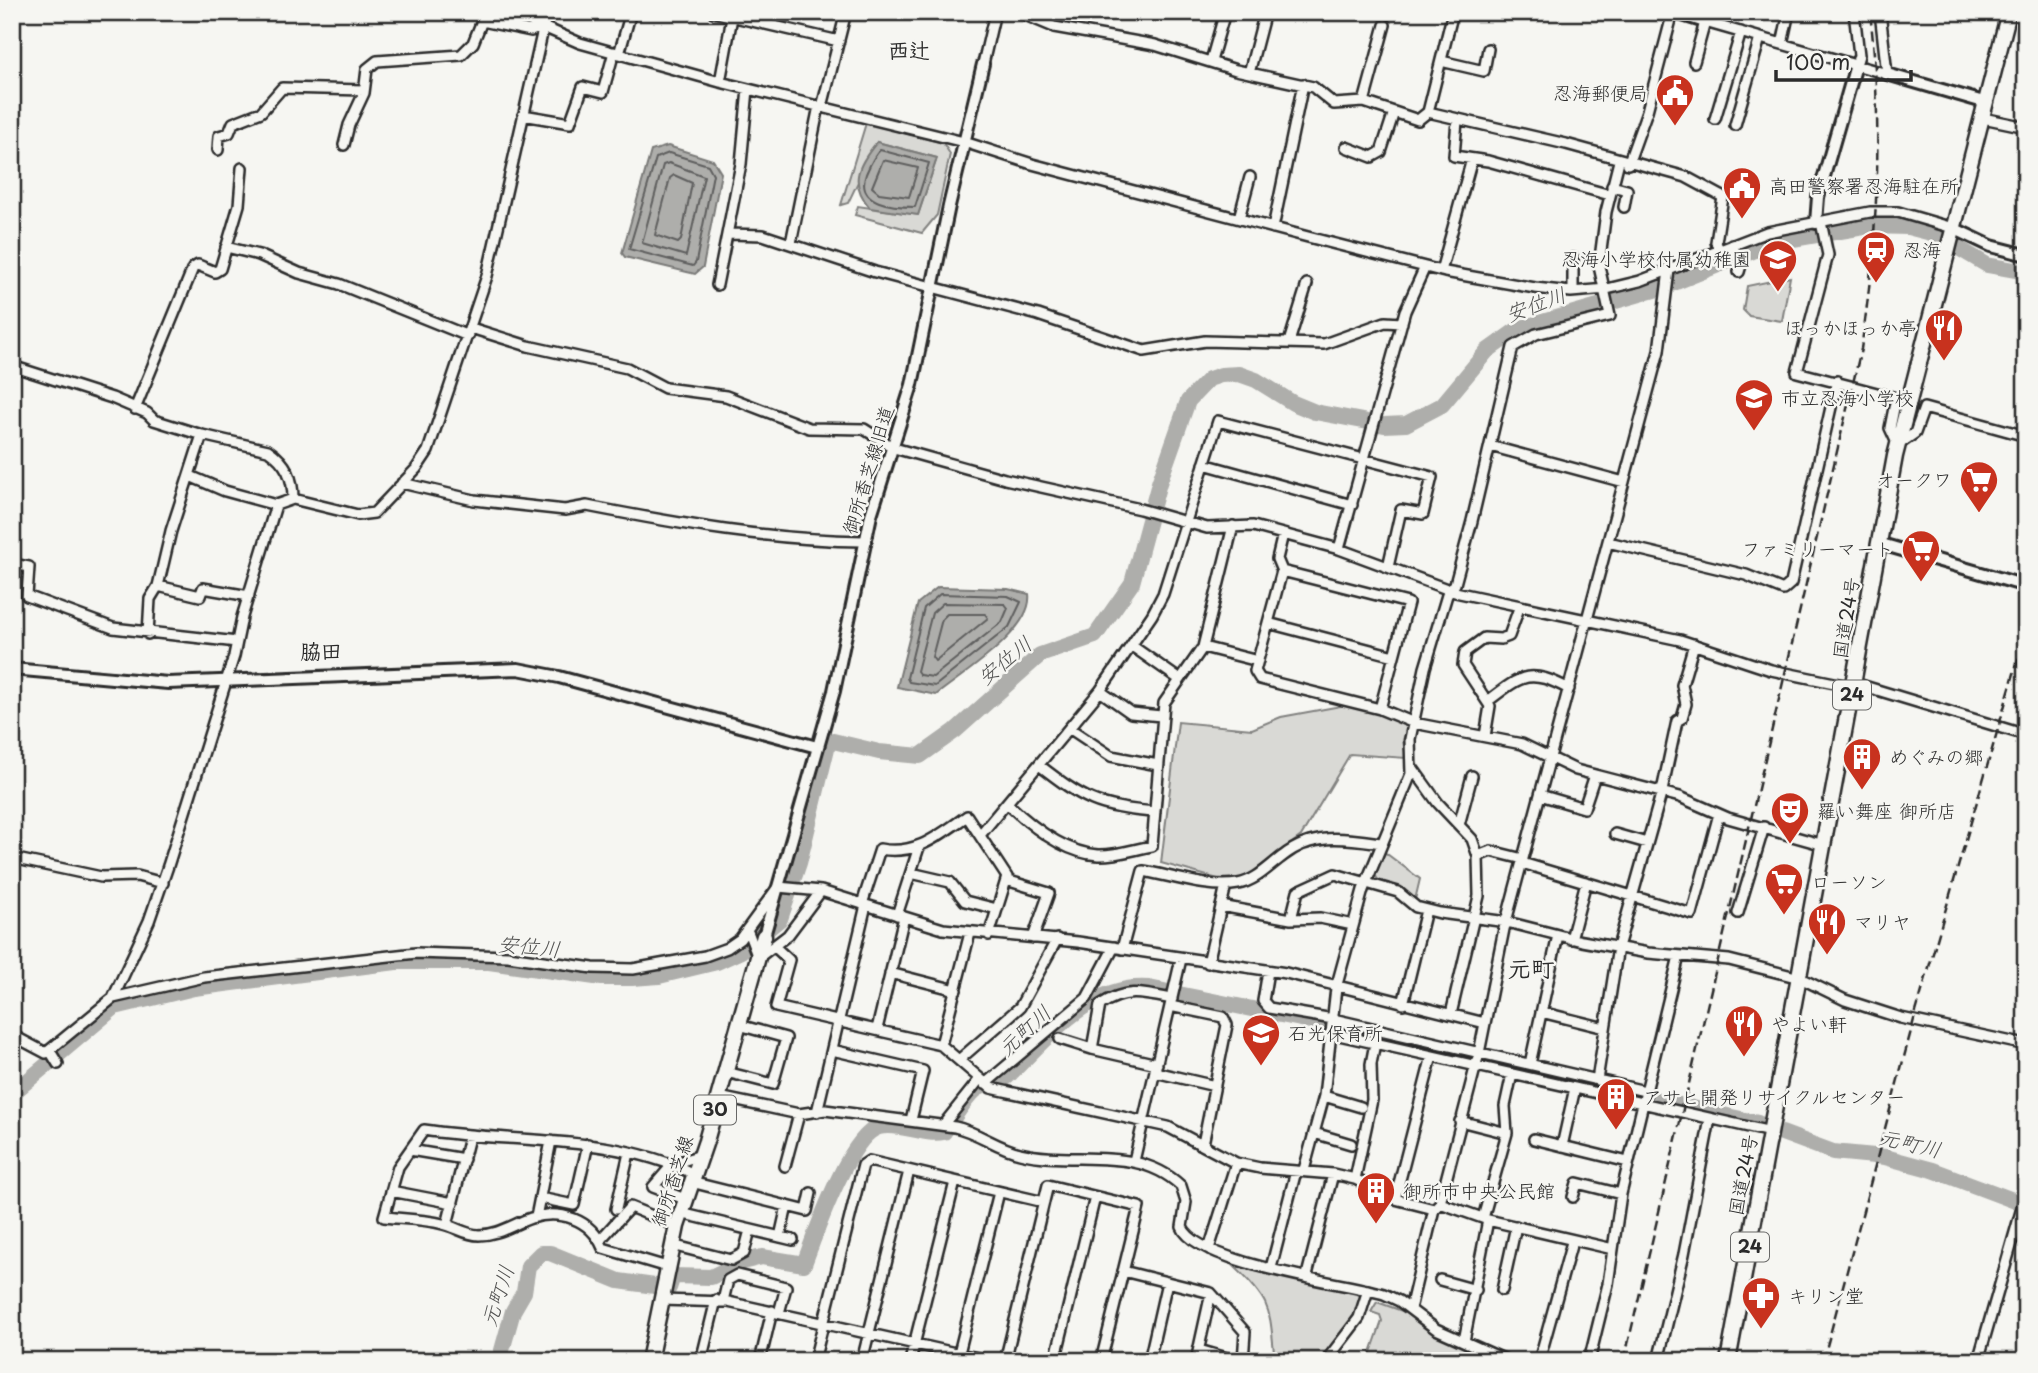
<svg xmlns="http://www.w3.org/2000/svg" width="2038" height="1373" font-family="'Playpen Sans','Klee One',sans-serif">
	<rect width="100%" height="100%" fill="#f6f6f2"/>
	<filter id="ink" filterUnits="userSpaceOnUse"><feTurbulence type="fractalNoise" baseFrequency=".0143" numOctaves="2"/><feDisplacementMap in="SourceGraphic" scale="14" xChannelSelector="R" yChannelSelector="G"/><feConvolveMatrix kernelMatrix="1 2 1 2 8 2 1 2 1" color-interpolation-filters="sRGB"/></filter>
	<g filter="url(#ink)">
		<path fill="#d9d9d5" stroke="#828280" stroke-width="2" d="M866 123 943 143 950 154 937 215 922 233 855 215 858 206 918 215 937 158 877 142 848 203 841 205Z
			M1790 277 1782 321 1749 316 1743 310 1747 286Z
			M1346 705 1386 716 1408 726 1403 740 1406 758 1350 754 1301 836 1252 873 1240 878 1218 879 1161 863 1178 722 1252 729 1281 717Z
			M1383 851 1420 879 1415 900 1400 887 1379 881 1375 875Z
			M1235 1267 1356 1291 1362 1298C1359 1321 1334 1347 1316 1361H1275C1269 1310 1274 1304 1235 1267Z
			M1377 1302 1405 1312 1427 1330 1497 1361H1368L1382 1321 1380 1315 1371 1312Z"/>
		<path fill="#aeaeab" stroke="#7a7a78" stroke-width="2" d="M877 142 937 158 918 215 870 208C849 183 857 166 877 142Z
			M668 146 713 160 721 173 703 267 695 274 625 257 622 253 651 151Z
			M938 587 1008 589 1029 594C1034 630 962 674 936 695L897 687 918 603Z"/>
		<g fill="none" stroke-linecap="round" stroke-linejoin="round">
			<path stroke="#5f5f5e" stroke-width="2" d="M880 150 929 163 915 207C894 207 855 204 866 174 870 165 873 157 880 150Z
				M669 153 708 165 713 174 696 262 693 266 629 249 656 158Z
				M883 160 918 168 909 197 879 193 872 187Z
				M669 163 704 176 686 256 642 243 663 165Z
				M674 175 692 183 681 240 678 243 655 235 670 178Z
				M940 594 1008 596 1021 602 1009 627 935 686 909 682 907 678 924 608Z
				M943 603 1005 604 1008 608 1002 622 933 677 920 675 917 671 932 613Z
				M947 614H985L988 618 935 661 932 657 942 619Z"/>
			<path stroke="#aeaeab" stroke-width="16" d="M12 1094 115 1007 194 988 396 962H489L602 978H632L659 976 717 962 741 951 780 919 799 863 829 740 879 752 920 756 955 731 1040 655 1095 636 1132 583 1159 483 1188 401 1209 379 1221 375 1239 374 1256 380 1293 403 1315 412 1384 425 1406 424 1442 405 1487 351 1518 329 1661 288 1775 242 1870 226 1908 227 1935 234 1987 265 2026 272
				M1782 1133 1833 1152 1885 1157 1933 1170 2026 1205
				M499 1361 513 1311 524 1292 528 1266 541 1253H550L619 1281 669 1288 673 1276 711 1277 742 1262 762 1257 804 1264C815 1235 849 1135 879 1127 899 1122 923 1136 944 1132 954 1119 964 1099 977 1089 986 1083 999 1084 1007 1077 1047 1039 1089 983 1149 988L1345 1028 1758 1123"/>
			<g stroke="#2b2b2b" stroke-width="14">
				<path id="minor" d="M509 12 580 43 720 82 964 142 1032 164 1308 237 1445 272 1535 288 1571 292 1607 289 1640 281 1767 232 1870 212H1898L1953 228
					M713 12 839 41
					M1018 12 1054 27 1155 45 1236 70 1313 87 1334 104 1364 102 1418 120 1428 112 1453 12
					M1854 12 1859 55 1856 65
					M1782 44 1789 12
					M619 54 631 12
					M1211 61 1225 12
					M1441 61 1484 71 1488 49
					M1694 62 1705 22 1887 74 1880 12
					M983 64 995 12
					M1249 73 1265 12
					M720 82 733 12
					M1364 102 1385 25
					M822 107 846 12
					M1428 112 1566 144 1686 177 1723 197 1716 242 1719 251
					M523 115 570 123 583 87 603 92 614 52
					M1983 118 2026 127
					M1715 119 1741 32
					M1457 121 1454 156 1488 161 1610 195
					M1735 125 1760 38
					M344 145 349 125 364 93 367 69 377 61 461 55 473 43 482 21 531 31 542 27
					M1346 147 1372 157 1381 152 1394 112
					M218 150 219 136 229 133 233 123 261 112 282 88 364 90
					M1628 164 1647 111 1673 12
					M1612 186 1627 190 1624 207
					M1239 218 1250 177
					M1821 222 1828 255 1797 372 1896 398 1890 428 1898 445 1915 433 1924 408 2026 436
					M1273 228 1303 84
					M729 234 763 235 875 272 1038 315 1144 351 1205 341 1324 344 1385 322 1402 323
					M791 243 819 106
					M1732 245 1741 265 1739 272
					M226 247 259 255 299 273 339 284 468 336
					M1573 258V291
					M1441 271 1472 159
					M717 285 741 164 748 89
					M471 328 528 346 627 368 665 388 726 396 809 428 864 429 894 448 1005 479 1140 509 1207 528 1253 526 1339 549 1455 592 1680 640 1771 670 1854 687
					M1289 342 1307 284
					M12 366 112 398 147 413 154 420 202 435 268 450C287 463 293 478 293 499
					M135 409 193 268 198 265 215 272 220 269 239 205 242 168
					M1490 446 1624 482
					M1204 464 1352 505
					M190 476 225 491 276 505
					M402 483 474 500 565 510 587 506C679 524 770 540 864 541
					M1283 534 1277 559 1282 571 1408 603 1380 709
					M1608 542 1746 575 1783 590 1791 583 1837 381
					M1339 549 1405 311 1425 267
					M12 564 29 567 27 596 113 628 237 642
					M1282 571 1255 671 1260 679 1380 709 1414 723 1522 744 1576 770 1680 797 1728 818 1824 845
					M158 586 200 596 203 588 249 596
					M1268 623 1394 656
					M148 634 150 599 158 586 171 531 202 435
					M1132 646 1179 679
					M1203 647 1258 661
					M1854 683 2026 735
					M1100 691 1131 713 1161 716
					M1488 701C1522 675 1529 668 1569 689
					M1069 728 1111 756 1158 765
					M1485 736 1490 706 1463 665 1465 652 1484 638 1501 639 1509 636 1519 608
					M1039 765C1083 799 1098 808 1155 812
					M1412 767 1438 803 1472 839 1478 856 1479 896 1451 1014
					M1540 795 1584 808 1595 775
					M1008 804C1031 826 1064 853 1098 855 1115 856 1135 849 1152 846L1164 703 1203 647 1233 526
					M1459 825 1472 776
					M1615 834 1647 843
					M980 835 1100 691 1152 615 1163 594 1218 421 1432 477 1423 514 1401 510 1388 567
					M1478 856 1491 851 1523 859
					M12 858 101 877 137 876 163 883
					M1522 863 1692 914 1719 814
					M911 873 950 882 965 901 997 909
					M1006 880 1049 893 1033 938
					M862 904 880 849C916 856 939 835 967 816L1007 877 989 935
					M1221 906 1291 919 1320 918 1353 925
					M1738 913 1764 827
					M897 915 919 847
					M1291 919 1298 891 1335 874 1398 892 1416 907 1440 913 1507 922 1582 941 1648 953 1729 960 1800 978 1845 1000 1901 1018 2026 1045
					M747 929 758 958 788 935 821 891 943 929 1078 942 1286 973 1485 1023
					M1571 939 1586 882
					M775 947 789 960 776 1007 941 1045 991 1088 1168 1127 1236 1163 1260 1168 1333 1174 1355 1179 1395 1199 1434 1209
					M1122 949 1143 871C1172 876 1209 889 1238 884 1256 881 1269 866 1283 856 1313 832 1346 838 1381 843
					M1208 963 1226 885
					M1268 971 1263 1001 1269 1008 1333 1019 1645 1091
					M890 973 956 990
					M113 998 149 921 168 866 234 656 242 617 276 505 293 499 358 515 374 513 416 469 428 451 487 276 547 12
					M1403 1004 1426 910
					M1170 1006 1223 1017 1227 1025 1203 1144
					M1541 1012 1605 1028
					M877 1029 904 917
					M1330 1033 1771 1132
					M12 1035 46 1053 113 998 204 977 416 953 508 956 593 968 633 969 705 956 727 948 740 939 778 887 821 891
					M1060 1039 1092 1049 1100 1005C1125 988 1143 993 1172 999
					M941 1045 970 933
					M1092 1049 1157 1064
					M832 1050 923 1071 911 1120
					M50 1051 58 1064
					M960 1059 1020 1007 1057 939
					M1530 1064 1558 935
					M726 1072 773 1084 786 1038 739 1025
					M1155 1072 1215 1086
					M1597 1080 1618 947 1662 791 1677 721 1682 718 1686 704 1682 685 1694 644
					M985 1084 1087 998 1114 947
					M1324 1096 1361 1107
					M719 1097 799 1114 825 1110 955 1127C978 1132 997 1148 1020 1153 1074 1166 1137 1144 1181 1186L1186 1202 1182 1227C1196 1263 1344 1283 1384 1294L1399 1301 1436 1329 1508 1361
					M817 1112 866 905
					M1460 1121 1507 1133
					M943 1125 979 1080
					M1314 1133 1351 1144
					M1534 1139 1628 1162
					M1562 1146 1575 1088
					M410 1150 464 1159
					M1134 1161 1181 959
					M785 1166 799 1114
					M1304 1170 1324 1096 1336 988 1363 890 1411 774 1410 739 1425 668 1447 595 1455 584 1472 521 1513 347 1536 334 1610 316 1599 266 1606 212 1619 161
					M1355 1179 1372 1100 1371 1064 1375 1043
					M691 1182 807 1211 811 1193
					M391 1191 453 1203
					M1573 1197 1577 1183 1621 1194
					M540 1198 574 1205 588 1144
					M685 1199 653 1187 673 1164 701 1155
					M1395 1199 1432 1056
					M1440 1203 1488 1220 1613 1249
					M616 1209 629 1153
					M680 1213 793 1240
					M536 1217 551 1141
					M1483 1218 1507 1133 1505 1106 1512 1074
					M447 1225 469 1137
					M780 1237 787 1206
					M600 1240 630 1207 677 1226
					M672 1245 731 1260 744 1253 750 1230
					M1209 1249 1236 1163
					M667 1267 603 1248C591 1219 560 1209 531 1218 513 1224 499 1235 479 1235 466 1235 456 1227 443 1224 424 1219 404 1219 384 1217L398 1167 424 1130C514 1144 609 1133 694 1174
					M1271 1268 1296 1171
					M1123 1271 1211 1293 1245 1332 1243 1361
					M1307 1275 1333 1174
					M1440 1280 1476 1290
					M1502 1290 1516 1226
					M661 1300 728 1302 991 1361
					M723 1301 728 1280 737 1275 786 1287 779 1313
					M1410 1309 1434 1209 1440 1203 1479 1053 1504 929 1659 351 1669 270
					M1464 1341 1488 1220
					M1199 1350 1237 1361
					M701 1361 716 1300
					M760 1361 772 1311
					M814 1361 863 1165 869 1161 1044 1202
					M862 1361 909 1171
					M910 1361 955 1182
					M957 1361 999 1192
					M1005 1361 1048 1185 1139 1207 1101 1361
					M1055 1361 1095 1197
					M1149 1361 1167 1282
					M1196 1361 1211 1293
					M1326 1361 1359 1318 1368 1290
					M1539 1361 1572 1242
					M1589 1361 1608 1284 1621 1194 1679 956
					M1658 1361 1684 1254 1710 1119
					M1978 1361 2026 1194"/>
			</g>
			<g stroke="#2b2b2b" stroke-width="16">
				<path id="tertiary" d="M1673 12 1705 22
					M1887 74 1987 103
					M1816 223 1818 197 1856 65
					M1953 228 1991 246 2026 255
					M1878 543 2026 586
					M12 669 168 683 518 669 559 677 817 747
					M764 936 834 691 871 515 912 385 949 206 983 64"/>
			</g>
			<g stroke="#2b2b2b" stroke-width="19">
				<path id="primary" d="M649 1361 677 1226 706 1141 764 936"/>
			</g>
			<g stroke="#2b2b2b" stroke-width="19">
				<path id="trunk" d="M1728 1361 1895 456 2009 12"/>
			</g>
			<use href="#minor" stroke="#f6f6f2" stroke-width="9"/>
			<use href="#tertiary" stroke="#f6f6f2" stroke-width="10"/>
			<use href="#primary" stroke="#f6f6f2" stroke-width="14"/>
			<use href="#trunk" stroke="#f6f6f2" stroke-width="14"/>
			<path stroke="#2b2b2b" stroke-width="2.5" stroke-dasharray="10 5" stroke-linecap="butt" d="M1624 1361 1861 349C1878 235 1883 128 1870 12
				M1823 1361 1916 1012 2026 632"/>
		</g>
	</g>
	<defs>
		<g id="civic-pin" transform="scale(2.0125)"><path d="M0 17L-7.5 6A9.5 9.5 0 1 1 7.5 6Z" fill="#c8321e" stroke="#f6f6f2"/><path d="M-.6-6.5H3V-4.5H.6V-3L4-1V1h2V6H-6V1h2V-1L-.6-3ZM-1.2 2.5V6h2.4V2.5Z" fill="#fff"/></g>
		<g id="station-pin" transform="scale(2.0125)"><path d="M0 17L-7.5 6A9.5 9.5 0 1 1 7.5 6Z" fill="#c8321e" stroke="#f6f6f2"/><path d="M-3-6H3Q5-6 5-4V2Q5 4 3 4L4.5 6H3L1.5 4h-3L-3 6H-4.5L-3 4Q-5 4-5 2V-4Q-5-6-3-6ZM-3.5-4v3h7v-3ZM-3.5 1v1.5H-2V1ZM2 1v1.5H3.5V1Z" fill="#fff"/></g>
		<g id="school-pin" transform="scale(2.0125)"><path d="M0 17L-7.5 6A9.5 9.5 0 1 1 7.5 6Z" fill="#c8321e" stroke="#f6f6f2"/><path d="M0-5L7-2L0 1L-7-2ZM-4 1L0 2.5L4 1V4Q0 6-4 4Z" fill="#fff"/></g>
		<g id="restaurant-pin" transform="scale(2.0125)"><path d="M0 17L-7.5 6A9.5 9.5 0 1 1 7.5 6Z" fill="#c8321e" stroke="#f6f6f2"/><path d="M-5-6h1v4h1v-4h1v4h1v-4h1v5L-1.5 .5V6h-2V.5L-5-1ZM5-6V6H3V1.5H1.5Q1.5-4 5-6Z" fill="#fff"/></g>
		<g id="supermarket-pin" transform="scale(2.0125)"><path d="M0 17L-7.5 6A9.5 9.5 0 1 1 7.5 6Z" fill="#c8321e" stroke="#f6f6f2"/><path d="M-6-5.5h2.5l.6 2H6L4.5 2H-2.5L-4.4-4H-6ZM-1.5 3.2a1.3 1.3 0 1 0 .1 0ZM3 3.2a1.3 1.3 0 1 0 .1 0Z" fill="#fff"/></g>
		<g id="building-pin" transform="scale(2.0125)"><path d="M0 17L-7.5 6A9.5 9.5 0 1 1 7.5 6Z" fill="#c8321e" stroke="#f6f6f2"/><path d="M-4-6H4V6H1V3H-1V6H-4ZM-2.5-4.3h1.7v1.8h-1.7ZM.8-4.3h1.7v1.8H.8ZM-2.5-1h1.7V.8h-1.7ZM.8-1h1.7V.8H.8Z" fill="#fff"/></g>
		<g id="theatre-pin" transform="scale(2.0125)"><path d="M0 17L-7.5 6A9.5 9.5 0 1 1 7.5 6Z" fill="#c8321e" stroke="#f6f6f2"/><path d="M-5-5.5Q0-4 5-5.5V0Q5 5 0 6Q-5 5-5 0ZM-3.3-2.5H-1v1.5H-3.3ZM1-2.5H3.3v1.5H1ZM-2.8 1Q0 5.5 2.8 1Z" fill="#fff"/></g>
		<g id="pharmacy-pin" transform="scale(2.0125)"><path d="M0 17L-7.5 6A9.5 9.5 0 1 1 7.5 6Z" fill="#c8321e" stroke="#f6f6f2"/><path d="M-2-6h4v4h4v4h-4v4h-4v-4h-4v-4h4Z" fill="#fff"/></g>
	</defs>
	<g fill-rule="evenodd">
		<use href="#civic-pin" x="1675" y="93"/>
		<use href="#civic-pin" x="1742" y="186"/>
		<use href="#station-pin" x="1876" y="250"/>
		<use href="#school-pin" x="1778" y="259"/>
		<use href="#restaurant-pin" x="1944" y="328"/>
		<use href="#school-pin" x="1754" y="398"/>
		<use href="#supermarket-pin" x="1979" y="480"/>
		<use href="#supermarket-pin" x="1921" y="549"/>
		<use href="#building-pin" x="1862" y="757"/>
		<use href="#theatre-pin" x="1790" y="811"/>
		<use href="#supermarket-pin" x="1784" y="882"/>
		<use href="#restaurant-pin" x="1827" y="922"/>
		<use href="#restaurant-pin" x="1744" y="1024"/>
		<use href="#school-pin" x="1261" y="1033"/>
		<use href="#building-pin" x="1616" y="1097"/>
		<use href="#building-pin" x="1376" y="1191"/>
		<use href="#pharmacy-pin" x="1761" y="1296"/>
	</g>
	<g text-anchor="middle" stroke-width="5" stroke-linejoin="round" paint-order="stroke">
		<g fill="#f6f6f2" stroke="#686867" stroke-width="2">
			<rect x="1833" y="680.5" width="38" height="29" rx="5"/>
			<rect x="694" y="1095.5" width="42" height="29" rx="5"/>
			<rect x="1731" y="1232.5" width="38" height="29" rx="5"/>
		</g>
		<g font-size="18" font-weight="bold" fill="#2b2b2b">
			<text x="1852" y="701">24</text>
			<text x="715" y="1116">30</text>
			<text x="1750" y="1253">24</text>
		</g>
		<g font-size="19" fill="#2b2b2b" stroke="#f6f6f2" text-anchor="start">
			<text x="1648" y="100" text-anchor="end">忍海郵便局</text>
			<text x="1769" y="193">高田警察署忍海駐在所</text>
			<text x="1903" y="257">忍海</text>
			<text x="1751" y="266" text-anchor="end">忍海小学校付属幼稚園</text>
			<text x="1917" y="335" text-anchor="end">ほっかほっか亭</text>
			<text x="1781" y="405">市立忍海小学校</text>
			<text x="1952" y="487" text-anchor="end">オークワ</text>
			<text x="1894" y="556" text-anchor="end">ファミリーマート</text>
			<text x="1889" y="764">めぐみの郷</text>
			<text x="1817" y="818">羅い舞座 御所店</text>
			<text x="1811" y="889">ローソン</text>
			<text x="1854" y="929">マリヤ</text>
			<text x="1771" y="1031">やよい軒</text>
			<text x="1288" y="1040">石光保育所</text>
			<text x="1643" y="1104">アサヒ開発リサイクルセンター</text>
			<text x="1403" y="1198">御所市中央公民館</text>
			<text x="1788" y="1303">キリン堂</text>
		</g>
		<g font-size="19" fill="#2b2b2b" stroke="#f6f6f2">
			<text transform="translate(868 470) rotate(-73)" y="7">御所香芝線旧道</text>
			<text transform="translate(1846 618) rotate(-81)" y="7">国道24号</text>
			<text transform="translate(1743 1175) rotate(-79)" y="7">国道24号</text>
			<text transform="translate(672 1181) rotate(-72)" y="7">御所香芝線</text>
		</g>
		<g font-size="21" font-weight="bold" fill="#2b2b2b" stroke="#f6f6f2">
			<text x="909" y="58">西辻</text>
			<text x="321" y="659">脇田</text>
		</g>
		<g font-size="21" font-style="italic" fill="#525251" stroke="#f6f6f2">
			<text transform="translate(1536 305) rotate(-20)" y="7">安位川</text>
			<text transform="translate(1005 661) rotate(-39)" y="7">安位川</text>
			<text transform="translate(529 947) rotate(6)" y="7">安位川</text>
			<text transform="translate(1025 1031) rotate(-43)" y="7">元町川</text>
			<text transform="translate(1910 1144) rotate(13)" y="7">元町川</text>
			<text transform="translate(498 1296) rotate(-72)" y="7">元町川</text>
		</g>
		<g font-size="23" font-weight="bold" fill="#2b2b2b" stroke="#f6f6f2">
			<text x="1531" y="977">元町</text>
		</g>
	</g>
	<rect width="2038" height="1373" fill="none" stroke="#f6f6f2" stroke-width="42"/>
	<rect x="21" y="21" width="1996" height="1331" fill="none" stroke="#2b2b2b" stroke-width="2.5" filter="url(#ink)"/>
	<path d="M1776 70v10h135v-10" fill="none" stroke="#2b2b2b" stroke-width="3.5"/>
	<text x="1786" y="70" font-size="21" fill="#2b2b2b" stroke="#f6f6f2" stroke-width="5" paint-order="stroke">100 m</text>
</svg>
